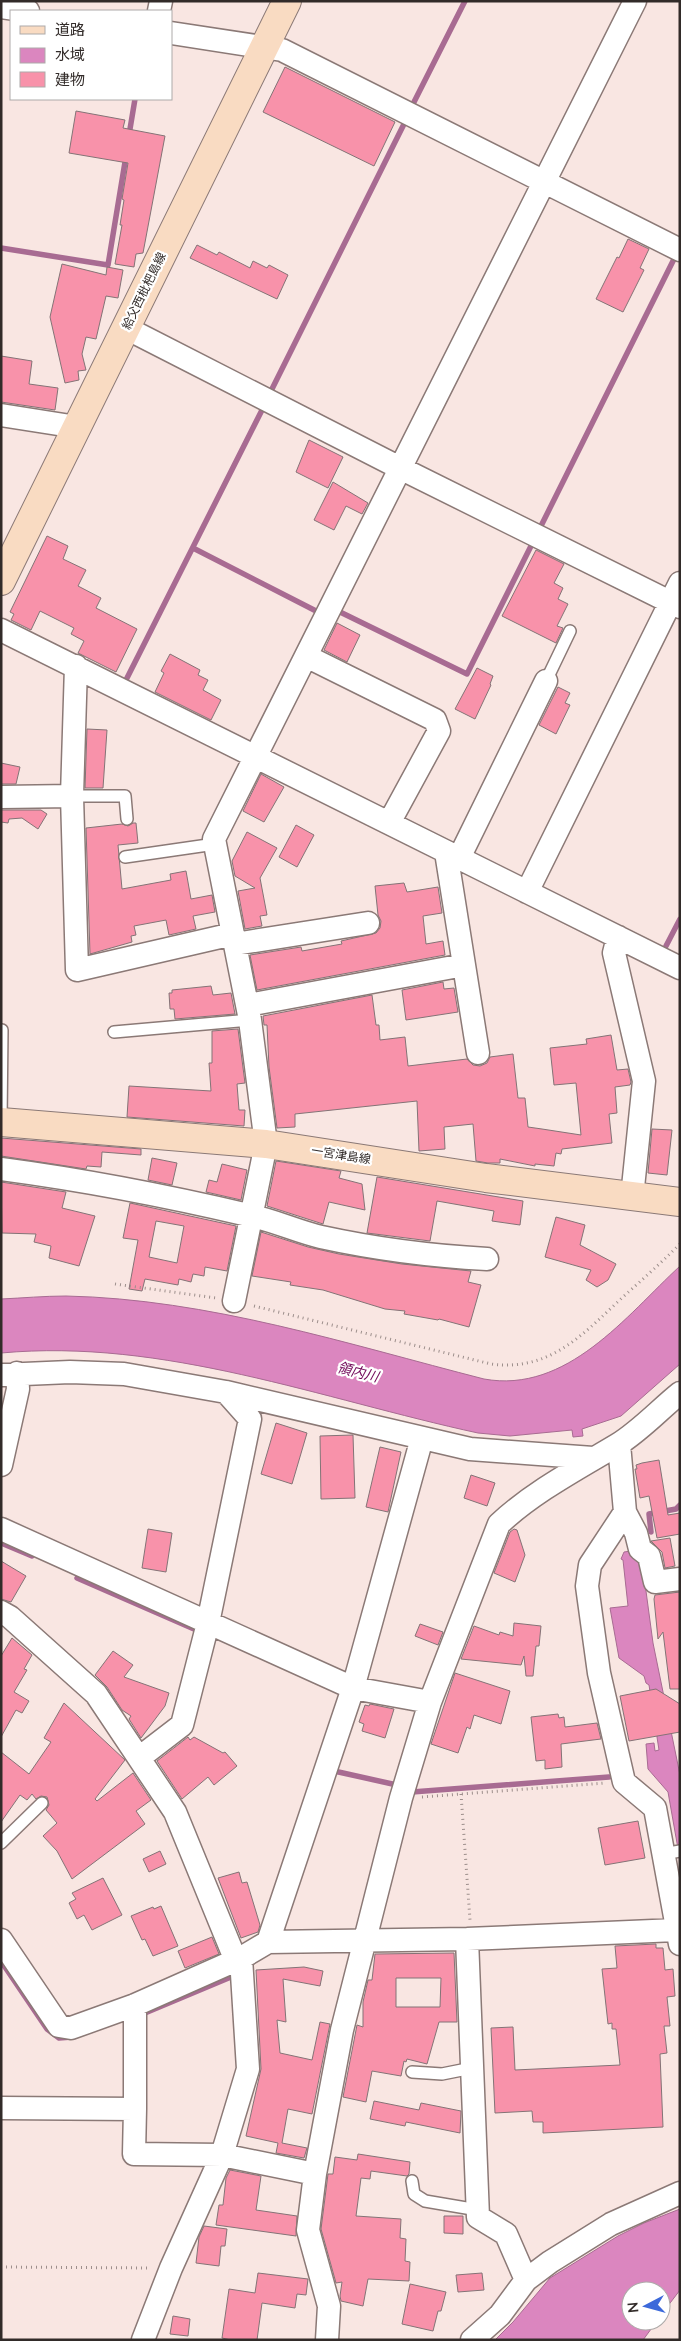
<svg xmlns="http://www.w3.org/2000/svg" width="681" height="2341" font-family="Lato,'Noto Sans JP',sans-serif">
	<rect width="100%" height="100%" fill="#f9e6e2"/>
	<path fill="#db86bf" stroke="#a86b92" d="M680 1266V1364L621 1416 582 1429 583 1436 573 1437 572 1430 510 1436 478 1433C321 1399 164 1338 1 1353V1299C23 1298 44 1296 66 1296 209 1299 347 1344 484 1379 567 1394 626 1316 680 1266Z
		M631 1551 643 1569 653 1643 680 1775V1860L668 1792 648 1769 646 1744 654 1743 655 1751 659 1750 649 1685 646 1683 644 1676 619 1658 610 1608 628 1606 623 1560 621 1559 624 1552Z
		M680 2209V2290L661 2315V2291H631V2321H657L643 2340H495L513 2322 550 2278 618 2236 644 2223Z"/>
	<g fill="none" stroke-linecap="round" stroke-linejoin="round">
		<path stroke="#a86b92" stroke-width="5.5" d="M412 106 465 1
			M129 135 135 99
			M1 248 108 265 126 156
			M272 389 404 124
			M539 530 674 259
			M193 548 318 612
			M338 611 467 674 532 544
			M126 680 262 410
			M666 946 680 919
			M651 1532 649 1514 676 1509 680 1505
			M1 1543 32 1556
			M77 1578 194 1629
			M333 1774 334 1771 397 1785
			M412 1792 609 1777
			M1 1961 47 2029 59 2038 72 2037
			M145 2013 231 1977"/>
	</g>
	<path fill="#f892aa" stroke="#847376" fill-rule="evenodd" d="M285 67 395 122 374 166 263 112Z
		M76 111 125 120 123 128 165 136 143 253 136 254 134 267 115 264 122 225H120L124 200 122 199 128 163 69 153Z
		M628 239 649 249 640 268 644 270 623 312 596 299 617 257 619 258Z
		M197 245 217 255 219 252 250 268 253 261 267 268 269 265 288 275 277 299 190 258Z
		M62 264 106 275 107 267 123 270 118 298 106 296 96 339 86 337 82 354 86 370 78 371 79 380 65 383 50 317Z
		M1 356 32 361 29 384 58 388 55 410 1 402Z
		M309 440 343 457 328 488 296 472Z
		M333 482 368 503 362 514 346 506 334 530 314 520Z
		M47 536 68 546 63 559 86 570 78 586 101 598 96 608 137 629 116 672 78 653 84 641 71 634 74 628 40 611 31 630 11 620 14 614 10 612Z
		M536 550 564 564 554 583 563 588 558 599 568 604 557 626 563 628 556 643 502 616Z
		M337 623 360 635 347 662 324 650Z
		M170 654 200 670 198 675 208 680 203 690 221 700 211 720 155 692 164 673 161 671Z
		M477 668 493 676 490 684 491 685 475 719 455 709Z
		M558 687 570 693 565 703 570 705 556 734 539 725Z
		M87 729 107 730 103 788H85Z
		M1 763 20 767 16 784H1Z
		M261 774 284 787 264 822 243 811Z
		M1 810H41L47 814 38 829 22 818 9 819 8 823 1 822Z
		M133 823H136L138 843 118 845 122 889 171 880 170 874 186 871 191 899 212 895 215 912 193 916 196 929 169 935 166 920 134 926 136 935 131 936 132 942 90 954 86 828 122 824 128 826Z
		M296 825 314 835 297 867 279 857Z
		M247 832 277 848 260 878 267 915 260 916 262 926 245 929 238 891 255 888 235 876 232 861Z
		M404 883 407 892 438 887 442 913 423 916 426 944 443 941 445 955 257 990 250 955 301 947 302 951 342 944 341 941 376 933 380 928 381 921 378 915 375 886Z
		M443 982 444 989 454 988 458 1012 406 1020 402 990Z
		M211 986 213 995 231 993 235 1014 175 1019 174 1009H170L169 993H172V990Z
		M372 995 376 1025H379L380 1040 405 1037 408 1066 467 1059 473 1065 480 1066 487 1063 490 1057 513 1054 518 1098H525L528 1127 542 1129 581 1135 576 1083 554 1085 550 1048 587 1044 586 1039 611 1035 617 1070 628 1069 631 1082 630 1085 615 1087 617 1113 609 1114 612 1143 562 1149 561 1154 556 1153 554 1166 535 1164V1166L500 1159V1163H488L476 1161 473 1124 444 1127 445 1149 419 1151 417 1101 295 1114V1127L277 1128 269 1067 267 1025H264L263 1016Z
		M238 1029 245 1083 237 1084 239 1110H245L244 1126 127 1117 129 1086 211 1091 209 1063H212V1031Z
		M652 1129 672 1130 667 1175 648 1173Z
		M1 1138 141 1149V1155L102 1152 101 1167 87 1166 86 1169 1 1156Z
		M152 1158 177 1163 172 1185 148 1180Z
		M276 1161 341 1171 339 1178 362 1184 365 1210 329 1202 323 1224 267 1206Z
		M222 1164 247 1170 241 1200 206 1192 209 1180 217 1182Z
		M377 1177 523 1201 520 1225 492 1221 494 1211 437 1201 430 1241 367 1233Z
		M1 1182 66 1192 62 1208 95 1216 79 1266 49 1258 51 1246 34 1242 36 1234 2 1233Z
		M130 1203 236 1226 227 1271 205 1267 204 1276 193 1274 191 1282 179 1279 178 1285 145 1279 142 1291 129 1289 138 1240 123 1238ZM156 1221 184 1226 177 1263 149 1257Z
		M556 1217 585 1225 580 1245 616 1264 608 1280 597 1287 586 1280 591 1270 545 1257Z
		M261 1232 308 1247 339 1254 402 1264 471 1271 468 1282 481 1285 469 1327 439 1319 438 1320 404 1314 405 1311 385 1309 323 1290 290 1285 291 1282 252 1276Z
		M276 1423 307 1433 292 1484 261 1474Z
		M353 1435 355 1498 321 1499 320 1436Z
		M380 1447 401 1452 388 1512 366 1507Z
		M659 1460 668 1515 680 1513V1534L657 1538 649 1496 640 1498 635 1469H637L636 1465 642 1463Z
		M471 1475 495 1483 487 1506 464 1498Z
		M148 1529 172 1533 166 1572 142 1568Z
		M514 1529 517 1530 525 1555 515 1582 494 1573 510 1532Z
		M670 1538 675 1566 665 1568 662 1552 651 1541Z
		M1 1561 26 1576 11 1602 1 1599Z
		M680 1592V1689H670L663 1632 658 1639 654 1599 655 1595Z
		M514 1623 541 1626 539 1646H536L533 1676H526L524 1656 521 1665 461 1659 474 1626 499 1635 500 1632 513 1636Z
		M420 1624 443 1632 438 1645 415 1636Z
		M12 1638 32 1655 24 1669 27 1670 14 1692 29 1701 22 1713 16 1710 1 1737V1656Z
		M113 1651 133 1665 124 1677 169 1693 165 1706 141 1738 129 1719 131 1716 122 1710 107 1687 95 1675Z
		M455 1673 510 1691 501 1724 474 1715 470 1729 467 1727 458 1753 431 1744Z
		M656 1689 680 1704V1732L629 1741 620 1696Z
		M64 1703 125 1760 95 1799 97 1801 133 1773 151 1800 136 1811 145 1824 72 1879 57 1851 43 1836 57 1823 46 1810 49 1805 47 1797 41 1796 36 1799 32 1794 27 1800 20 1795 1 1822V1752L29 1774 51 1742 44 1738Z
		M370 1704 394 1709 385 1738 362 1731 364 1724 359 1722 365 1705 369 1706Z
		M558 1714 559 1718 564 1717 565 1727 597 1723 601 1739 561 1744 562 1767 545 1769V1760L536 1761 531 1717Z
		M188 1737 190 1740 194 1737 223 1753 225 1752 237 1766 214 1785 208 1777 182 1799 157 1761Z
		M638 1821 645 1858 605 1865 598 1828Z
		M160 1851 166 1864 149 1872 143 1859Z
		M239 1872 242 1883 247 1882 260 1925 258 1932 241 1938 218 1878Z
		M103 1878 122 1915 92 1930 84 1915 77 1919 69 1903 76 1899 72 1893Z
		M161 1906 178 1946 153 1956 145 1939 142 1940 131 1916 153 1907 154 1909Z
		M212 1937 219 1954 185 1968 178 1951Z
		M656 1944V1948H663L665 1970 673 1969 675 1996 667 1997 670 2026H664L667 2053 660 2054 663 2127 543 2133V2122H533L532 2111 495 2113 491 2028 513 2027 515 2070 620 2065 616 2029H612V2023L608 2024 602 1969 617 1968 615 1946Z
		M454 1953 457 2022H439L427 2064 407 2059 406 2062 404 2061 401 2076 372 2071 366 2102 343 2097 357 2025 363 2027V2002L368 1980H372L375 1954ZM396 1978H441L440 2007H396Z
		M304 1967 323 1971 320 1986 283 1979 286 2022 277 2020 280 2053 312 2060 320 2022 330 2024 312 2114 288 2109 282 2143 307 2148 304 2158 276 2153 278 2143 246 2136 261 2069 256 1970Z
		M374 2101 419 2110 421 2103 461 2111 460 2133 406 2122 405 2126 370 2119Z
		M358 2154 410 2162 409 2174 407 2176 371 2171 370 2179 361 2178 356 2216 401 2219 400 2238 406 2239 405 2261 410 2262 409 2281 368 2279 363 2306 341 2301 340 2296 342 2282 336 2283 321 2229 328 2174H333L335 2157 357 2160Z
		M230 2170 261 2176 256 2210 297 2216 296 2236 216 2225 219 2205H223L226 2178Z
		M444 2216H463V2234L444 2233Z
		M204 2226 227 2229 225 2246H221L219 2266 196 2263 199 2237Z
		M258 2273 308 2279 306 2295 297 2294 295 2308 262 2303 257 2340H231L222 2338 229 2289 255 2293Z
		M482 2273 484 2290 458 2292 456 2275Z
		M410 2284 446 2292 441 2311H438L433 2331 402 2324Z
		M173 2316 190 2319 188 2336 170 2334Z"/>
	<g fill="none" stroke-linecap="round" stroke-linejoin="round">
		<g stroke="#8b7976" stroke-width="14">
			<path id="service" d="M546 681 570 631
				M72 796H125L127 819
				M125 857 215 844
				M114 1032 250 1020
				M1 1122 2 1030
				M1 1843 42 1803
				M663 1854 680 1851
				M412 2072 442 2074 472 2068
				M412 2181 414 2194 425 2201 478 2210"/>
		</g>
		<g stroke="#8b7976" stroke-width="25">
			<path id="minor" d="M1 7 28 11
				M159 11 161 1
				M171 33 282 50 680 250
				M126 328 400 468 680 607
				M1 415 77 427
				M1 630 680 968
				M306 656 435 720 439 731 389 823
				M72 796 77 970 233 934
				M1 797 72 796 76 666
				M446 852 478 1053
				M459 858 546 681
				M527 892 680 583
				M618 937 614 953 644 1081 632 1197
				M235 944 368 923
				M248 1005 464 965
				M1 1169C84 1180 167 1196 248 1215 273 1220 296 1231 321 1237 376 1249 431 1256 487 1259
				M234 1301 266 1144 250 1020 214 839 635 1
				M1 1375 70 1372 124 1374 226 1392 470 1449 593 1458
				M619 1444 625 1512 590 1565 587 1586 599 1673 624 1782 655 1808 680 1944
				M1 1465 18 1389 17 1373
				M625 1512 636 1533 640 1549 649 1556 655 1582 680 1579
				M1 1529 353 1688 430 1702
				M1 1612 10 1617 96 1694 175 1812 236 1961
				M139 1758 182 1725 208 1623 250 1419 226 1392
				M467 1939 478 2217 506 2234 526 2280
				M1 1940 59 2026 71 2028 135 2005 241 1958 268 1942 467 1939 676 1930
				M268 1942 353 1688 422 1438
				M1 2108 135 2109V2005
				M135 2109 134 2154 222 2155 315 2174
				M143 2340 171 2268 222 2155 248 2069 241 1958
				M327 2340 329 2306 308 2230 315 2174 342 2030 401 1798 430 1702 499 1524C533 1492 577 1469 617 1445 640 1431 660 1409 680 1393
				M472 2340 500 2315 526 2280 550 2262 611 2224 680 2193"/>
		</g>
		<g stroke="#8b7976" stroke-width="30">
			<path id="secondary" d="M1 581 287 1
				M1 1122 266 1144 486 1178 680 1202"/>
		</g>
		<path stroke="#9c8e8b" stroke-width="3" stroke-dasharray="1 4" stroke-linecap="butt" d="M115 1284 216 1298
			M254 1306 491 1364C551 1372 584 1333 624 1296 643 1279 662 1262 680 1244
			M461 1794 470 1920
			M422 1797 605 1783
			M1 2267 151 2268"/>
		<use href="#service" stroke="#fff" stroke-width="11"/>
		<use href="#minor" stroke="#fff" stroke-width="22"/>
		<use href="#secondary" stroke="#f9dbc2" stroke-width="28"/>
	</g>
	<g text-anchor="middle" stroke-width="4.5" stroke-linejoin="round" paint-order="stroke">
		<g font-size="12" fill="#322b29" stroke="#fff">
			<text transform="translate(144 291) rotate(-64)" y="4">給父西枇杷島線</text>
			<text transform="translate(341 1155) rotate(9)" y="4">一宮津島線</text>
		</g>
		<g font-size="14" font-style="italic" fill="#710859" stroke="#fff">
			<text transform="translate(358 1372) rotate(14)" y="5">領内川</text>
		</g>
	</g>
	<rect width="681" height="2341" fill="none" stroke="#322b29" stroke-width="5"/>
	<rect x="10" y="10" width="162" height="90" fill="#ffffff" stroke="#adaaa9"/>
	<rect x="20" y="26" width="25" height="8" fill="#f9dbc2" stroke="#adaaa9"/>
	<text x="55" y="35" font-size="15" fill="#322b29">道路</text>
	<rect x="20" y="48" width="25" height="15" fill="#db86bf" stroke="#adaaa9"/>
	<text x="55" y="60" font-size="15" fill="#322b29">水域</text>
	<rect x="20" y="72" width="25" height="15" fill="#f892aa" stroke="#adaaa9"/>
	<text x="55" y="85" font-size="15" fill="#322b29">建物</text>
	<g transform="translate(646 2306) rotate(264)"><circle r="24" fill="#ffffff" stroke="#adaaa9"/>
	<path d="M0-4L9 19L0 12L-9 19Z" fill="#3c69da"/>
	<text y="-8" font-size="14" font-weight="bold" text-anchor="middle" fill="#322b29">N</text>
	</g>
</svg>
